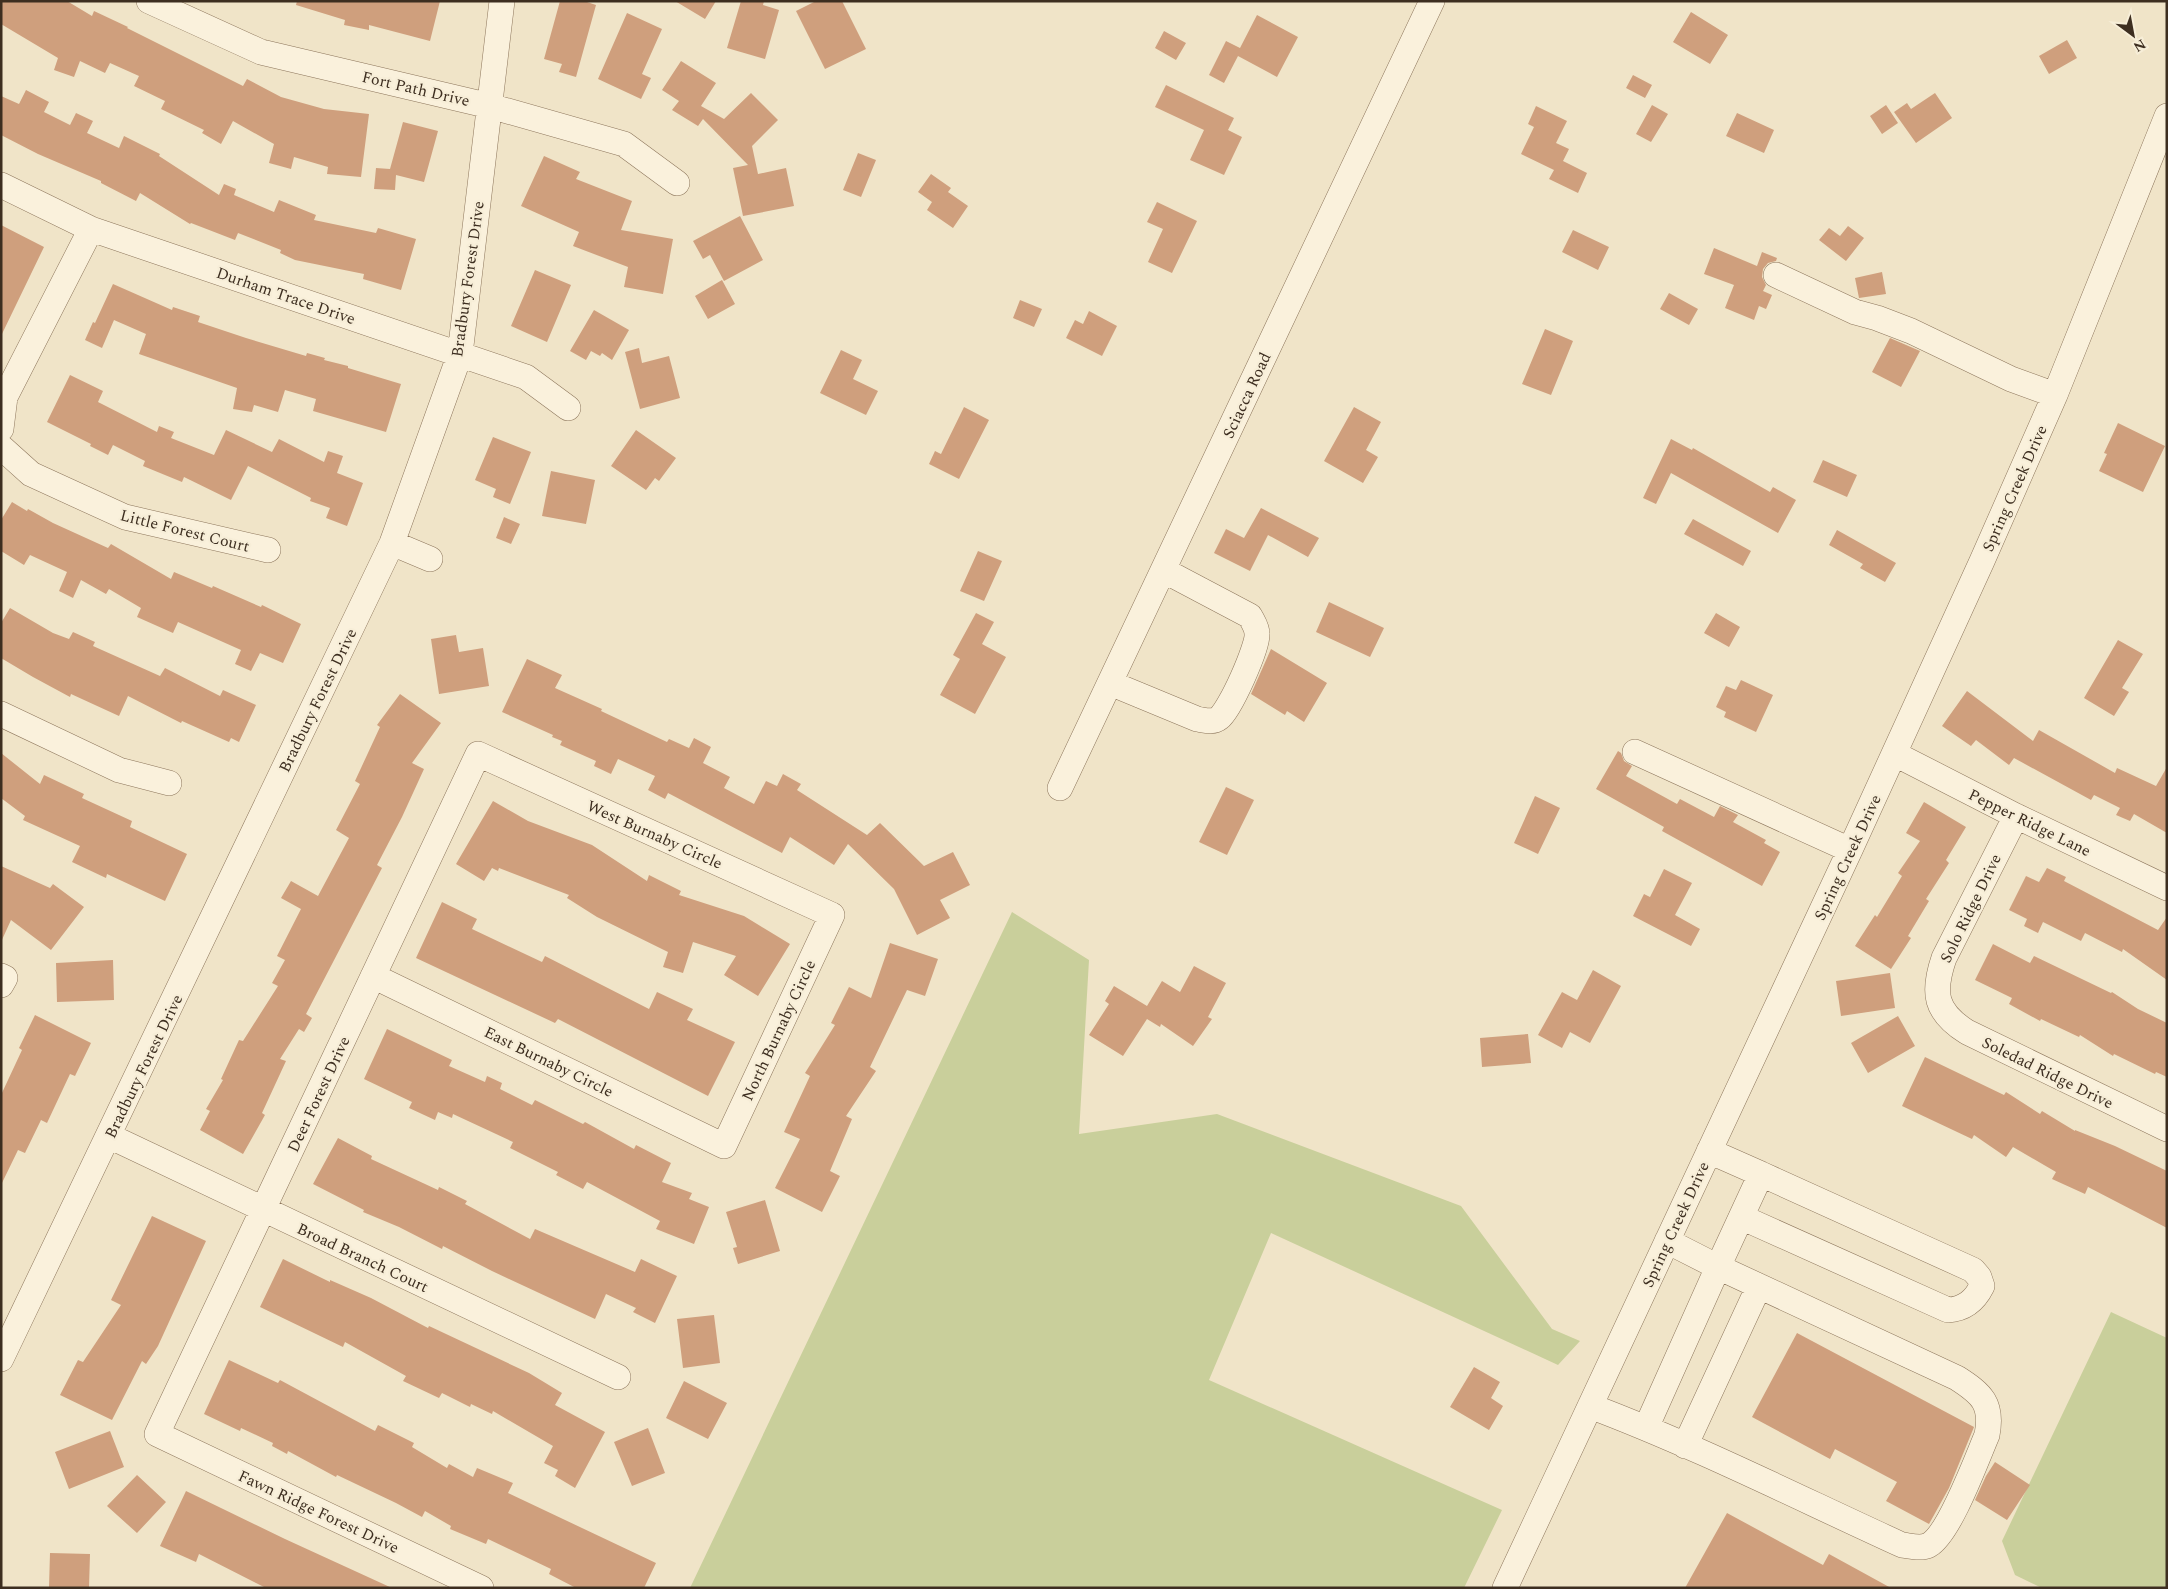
<svg xmlns="http://www.w3.org/2000/svg" width="2168" height="1589" font-family="Spectral,serif">
	<rect width="100%" height="100%" fill="#f0e4c8"/>
	<path fill="#c9cf9b" d="M1012 912 1089 960 1079 1134 1217 1114 1461 1206 1552 1329 1580 1341 1558 1365 1271 1233 1209 1380 1502 1510 1464 1588H690Z
		M2111 1312 2167 1338V1588H2042L2015 1575 2002 1541Z"/>
	<path fill="#cf9f7d" d="M1 1H67L92 16 94 11 128 27 127 28 243 86 247 79 281 97 324 109 369 114 361 177 327 174 328 167 294 157 291 169 269 163 274 144 233 121 221 144 202 133 204 130 161 109 165 101 134 86 139 76 110 63 105 73 80 61 74 77 54 70 58 58 1 24Z
		M297 1H440L430 41 369 25V30L344 25 345 20 296 5Z
		M560 1H584L596 5 576 77 559 72 562 64 544 59Z
		M675 1H716L705 19Z
		M741 1H764L763 5 779 10 765 59 727 48Z
		M816 1H842L866 49 825 69 796 11Z
		M1691 12 1728 35 1710 64 1673 42Z
		M627 13 662 29 642 74 651 78 641 99 598 79Z
		M1257 15 1298 37 1277 77 1238 56 1224 83 1209 75 1226 41 1240 48Z
		M1164 31 1186 43 1176 60 1155 48Z
		M2067 40 2077 58 2049 74 2039 56Z
		M681 61 716 83 701 106 724 119 751 93 778 120 752 146 758 174 786 168 794 206 743 216 733 168 748 165 703 119 698 126 672 110 679 101 662 90Z
		M1633 75 1652 85 1645 98 1626 88Z
		M1166 85 1234 118 1228 130 1242 137 1224 175 1190 160 1204 130 1155 107Z
		M26 90 49 102 44 112 70 125 76 113 93 121 87 133 119 148 124 136 160 154 159 156 219 195 224 184 236 189 234 195 274 212 279 200 316 215 314 220 376 233 378 228 416 239 401 290 363 279 364 274 295 260 280 253 281 250 238 233 235 240 191 223 190 224 140 193 136 201 101 183V181L38 154 1 135V96L19 104Z
		M1935 93 1952 118 1916 143 1894 112 1907 103 1911 109Z
		M1652 105 1668 114 1651 142 1636 134Z
		M1886 105 1898 123 1882 134 1870 116Z
		M1536 106 1567 121 1556 143 1569 149 1563 161 1587 173 1578 193 1549 179 1554 170 1521 154 1534 127 1528 124Z
		M1737 113 1774 130 1764 153 1726 136Z
		M403 122 438 131 424 182 396 175 395 190 374 189 376 168 390 169Z
		M858 153 876 160 861 197 843 190Z
		M544 156 580 172 576 179 632 201 621 230 673 239 663 294 624 287 628 267 573 246 579 232 521 206Z
		M931 174 951 188 948 192 968 206 953 228 927 210 932 202 918 192Z
		M1157 202 1197 221 1172 273 1148 262 1163 229 1147 222Z
		M740 216 763 260 724 281 710 255 703 259 693 241Z
		M1 225 44 247 1 336Z
		M1848 226 1864 238 1846 261 1819 240 1829 228 1840 236Z
		M1573 230 1609 247 1598 270 1562 252Z
		M1714 248 1757 266 1762 252 1777 258 1776 261 1768 263 1763 269 1762 277 1766 285 1763 291 1772 295 1766 309 1759 306 1754 320 1725 308 1734 285 1704 274Z
		M535 270 571 285 547 342 511 326Z
		M1882 272 1886 294 1859 298 1855 278Z
		M722 280 735 304 708 319 695 296Z
		M113 284 172 310 173 307 200 316 198 322 246 338 306 356 307 353 325 358 324 360 348 366V368L401 384 386 432 313 411 316 399 285 390 278 412 254 405 252 412 233 409 237 388 139 354 146 334 114 320 102 348 85 340 93 322 95 323Z
		M1669 293 1698 309 1689 325 1660 309Z
		M1020 300 1042 309 1034 327 1013 318Z
		M594 310 629 330 612 360 602 353 600 356 591 351 586 360 570 351Z
		M1089 311 1117 326 1102 356 1066 338 1075 320 1083 324Z
		M1545 329 1573 341 1551 395 1522 384Z
		M1890 338 1920 351 1901 387 1872 372Z
		M639 348 642 363 669 356 680 398 640 409 625 352Z
		M841 350 862 360 853 379 878 391 866 415 820 393Z
		M70 375 103 391 98 402 157 432 159 426 174 432 171 438 214 455 226 430 272 452 279 439 324 462 328 451 343 456 337 473 363 483 347 526 326 518 330 508 310 501 311 498 248 466 231 500 184 477 182 482 143 466 145 461 113 445 108 455 90 446 91 444 47 422Z
		M964 407 989 420 959 479 929 464 935 451 941 454Z
		M1354 407 1381 422 1366 450 1378 457 1363 483 1324 461Z
		M2118 423 2165 446 2143 492 2099 471 2107 454 2104 453Z
		M636 430 676 458 659 481 655 478 646 490 611 466Z
		M493 437 531 452 510 504 493 497 496 489 475 480Z
		M1671 439 1692 450 1693 448 1770 492 1773 487 1796 500 1778 533 1671 473 1656 504 1643 498Z
		M1823 460 1857 475 1847 497 1813 482Z
		M551 471 595 480 586 524 542 516Z
		M12 502 27 511 28 509 53 523 108 548 111 544 171 579 174 572 212 588 213 586 261 607 262 605 301 624 283 663 260 653 251 671 235 664 241 650 178 622 173 633 137 617 141 608 109 589 106 594 81 580 73 598 59 591 67 572 30 555 24 565 1 551V520Z
		M1261 508 1319 538 1308 557 1268 535 1250 571 1214 553 1226 529 1244 538Z
		M504 517 520 524 511 544 496 538Z
		M1693 519 1751 551 1743 566 1684 534Z
		M1837 530 1896 563 1885 582 1860 568 1863 564 1829 545Z
		M978 551 1002 561 984 601 960 591Z
		M1329 602 1384 628 1370 657 1316 632Z
		M10 608 53 633 69 639 73 632 95 642 93 646 160 676 165 668 220 696 223 690 256 705 239 742 231 738 229 742 182 721 181 723 128 696 119 716 71 694 70 697 33 677 1 658V623Z
		M976 613 994 622 982 644 1006 657 975 714 940 695 960 659 953 655Z
		M1716 613 1740 627 1729 647 1704 633Z
		M456 635 459 652 483 648 489 686 439 694 431 639Z
		M2118 640 2143 654 2122 688 2129 692 2114 716 2084 698Z
		M1271 649 1327 683 1304 722 1287 711 1285 715 1251 694Z
		M527 659 562 675 555 688 602 709 601 711 667 742 669 739 689 748 694 738 711 747 703 763 730 777 724 788 754 804 766 781 777 786 783 774 801 784 797 790 867 835 880 823 924 866 953 852 970 885 940 900 950 918 917 935 894 889 848 844 834 865 790 837 782 853 668 793 665 799 648 790 655 776 618 759 611 774 594 766 596 761 560 745 562 741 552 737 553 735 502 712Z
		M1741 680 1773 695 1756 732 1724 717 1726 712 1716 707 1726 686 1736 690Z
		M1967 691 2033 741 2039 730 2115 773 2117 768 2156 786 2167 767V833L2134 814 2130 821 2116 815 2120 808 2094 795 2091 800 2014 758 2009 765 1976 740 1971 746 1942 726Z
		M400 694 441 723 412 763 424 769 402 817 377 865 382 868 306 1014 312 1018 304 1032 299 1029 280 1059 286 1061 262 1113 265 1115 243 1154 200 1130 210 1111 206 1109 223 1080 221 1079 239 1040 243 1041 278 986 272 983 285 960 277 956 301 909 281 898 291 881 318 896 349 838 336 830 360 784 355 781 380 727 377 725Z
		M1618 751 1621 753 1624 761 1632 766 1626 776 1677 804 1680 799 1714 817 1720 806 1738 815 1733 822 1766 840 1764 843 1780 852 1762 886 1662 831 1664 827 1596 789Z
		M1 753 40 784 44 775 84 794 82 798 132 821 130 827 187 854 165 901 107 874 106 878 72 862 80 846 23 820 25 816 1 798Z
		M1226 787 1254 800 1227 855 1199 842Z
		M1535 796 1560 808 1538 854 1514 843Z
		M493 801 528 821 592 845 647 881 649 875 681 891 679 895 744 916 790 944 758 996 724 975 736 956 693 942 683 973 663 967 668 952 597 917 567 898 569 895 499 868 498 871 492 868 484 881 456 864Z
		M1924 802 1966 827 1946 860 1949 863 1926 899 1929 901 1908 936 1911 938 1891 969 1855 946 1875 915 1877 917 1902 876 1898 873 1920 841 1906 833Z
		M1 866 50 888 53 884 84 907 51 950 11 920 1 942Z
		M2047 868 2066 877 2064 881 2158 930 2167 917V980L2123 949 2122 952 2085 933 2081 941 2043 922 2038 933 2024 926 2027 919 2009 910 2026 876 2039 882Z
		M1664 869 1692 883 1675 915 1700 929 1691 946 1633 916 1644 894 1650 897Z
		M442 902 477 919 472 929 542 962 545 956 649 1009 657 992 693 1009 687 1020 735 1042 708 1096 558 1019 555 1023 416 958Z
		M890 943 938 959 925 996 907 990 870 1067 876 1071 846 1116 852 1119 830 1171 840 1176 822 1212 775 1188 800 1139 784 1132 810 1076 805 1073 835 1025 831 1023 849 987 871 998Z
		M1993 944 2030 963 2034 956 2111 993 2112 992 2138 1009 2167 1023V1077L2156 1072 2155 1074 2114 1054 2113 1056 2080 1035 2079 1037 2041 1019 2040 1021 2009 1004 2012 998 1975 980Z
		M113 960 114 1000 57 1002 56 963Z
		M1194 966 1226 983 1208 1017 1212 1019 1193 1046 1161 1024 1160 1027 1147 1019 1123 1056 1089 1035 1109 1004 1105 1001 1114 986 1147 1006 1162 981 1180 992Z
		M1593 970 1621 986 1590 1043 1570 1032 1562 1048 1538 1035 1562 992 1577 1000Z
		M1890 973 1895 1008 1841 1016 1836 981Z
		M35 1015 91 1043 75 1076 70 1074 47 1123 41 1120 25 1153 18 1150 1 1185V1095L22 1050 19 1048Z
		M1898 1016 1915 1046 1868 1073 1851 1043Z
		M387 1029 452 1060 449 1066 485 1082 487 1076 502 1083 500 1089 532 1105 535 1100 583 1124 585 1122 634 1149 636 1145 671 1163 662 1182 692 1193 689 1199 709 1207 694 1244 656 1229 660 1221 587 1182 583 1189 556 1175 558 1172 510 1148 513 1142 453 1114 452 1118 438 1112 435 1120 409 1108 412 1102 364 1079Z
		M1528 1034 1531 1063 1482 1067 1480 1038Z
		M1925 1057 2004 1095 2006 1092 2040 1114 2042 1111 2075 1131V1130L2115 1146 2167 1171V1228L2088 1187 2085 1194 2052 1179 2056 1172 2013 1147 2006 1157 1974 1135 1972 1139 1902 1106Z
		M338 1138 372 1156 371 1159 438 1190 439 1187 467 1201 465 1204 530 1239 535 1229 635 1272 641 1259 677 1276 655 1323 633 1312 636 1308 606 1294 595 1319 492 1271 443 1246 442 1249 399 1227 363 1212 364 1210 313 1184Z
		M765 1200 780 1251 738 1264 733 1248 737 1247 726 1212Z
		M152 1216 206 1241 158 1346 146 1364 142 1361 112 1420 60 1395 78 1360 83 1362 121 1305 111 1300Z
		M283 1259 330 1282V1280L371 1298 428 1328 429 1326 529 1373 562 1393 555 1405 605 1432 575 1488 555 1476 558 1470 544 1463 553 1446 493 1411 492 1414 471 1404 470 1407 442 1393 439 1398 403 1381 406 1376 345 1342 343 1347 260 1307Z
		M714 1315 720 1363 683 1368 677 1319Z
		M1797 1333 1974 1427 1949 1488 1929 1524 1886 1501 1897 1482 1835 1449 1830 1459 1752 1417Z
		M229 1360 278 1383 280 1380 375 1431 378 1425 414 1443 412 1447 447 1468 449 1464 473 1477 477 1468 513 1483 508 1493 656 1563 644 1588H576L549 1574 551 1569 488 1539 486 1544 450 1529 451 1526 425 1511 422 1517 396 1503 337 1475 336 1477 288 1451 287 1454 272 1446 273 1443 241 1428 240 1431 204 1414Z
		M1474 1367 1500 1382 1491 1398 1503 1406 1489 1430 1450 1407Z
		M684 1381 727 1403 708 1439 666 1418Z
		M648 1428 665 1473 632 1486 614 1442Z
		M110 1431 124 1467 69 1489 55 1452Z
		M1995 1462 2030 1485 2007 1520 1975 1500 1986 1476Z
		M137 1475 166 1502 137 1533 107 1506Z
		M186 1491 285 1539 392 1588H266L199 1554 196 1562 160 1546Z
		M1727 1513 1823 1565 1829 1554 1891 1588H1685Z
		M50 1553 90 1554 89 1588H49Z"/>
	<g fill="none" stroke-linecap="round" stroke-linejoin="round">
		<g stroke="#8d765c" stroke-width="26">
			<path id="minor" d="M149 1 261 52 490 106 624 144 677 183
				M1 185 91 229 526 377 568 408
				M1776 275 1855 312 1877 318 1911 331 2011 379 2055 395
				M1 429 5 397 91 229
				M1 447 31 474 125 517 268 550
				M392 543 430 559
				M1110 683 1197 719C1204 720 1213 723 1219 718 1230 710 1258 647 1257 634 1257 627 1253 622 1250 616L1163 570
				M1 714 119 770 169 783
				M1635 752 1850 850
				M1895 754 2016 816 2167 888
				M1060 788 1432 1
				M2016 816 1944 958C1932 993 1935 1012 1967 1032L2167 1129
				M1 976 5 978 1 985
				M373 976 724 1146 832 915 478 754C371 981 264 1208 157 1434L481 1588
				M109 1136 618 1377
				M1741 1217 1948 1310C1965 1309 1975 1300 1982 1286L1979 1277 1973 1270 1761 1174
				M1667 1241 1718 1267 1761 1174 1709 1151
				M1 1359 392 543 460 354 502 1
				M1590 1406C1696 1446 1799 1498 1902 1545 1911 1546 1921 1549 1929 1545 1950 1533 1977 1458 1987 1435 1993 1404 1982 1394 1957 1378L1718 1267 1646 1428
				M1685 1446 1759 1286
				M1505 1588 1850 850 1982 561 2055 395 2167 116"/>
		</g>
		<use href="#minor" stroke="#faf1dc" stroke-width="25"/>
	</g>
	<g text-anchor="middle" stroke-width="4.5" stroke-linejoin="round" paint-order="stroke">
		<g font-size="16" fill="#3d2e20" stroke="#f7eed8">
			<text transform="translate(416 88) rotate(13)" y="6">Fort Path Drive</text>
			<text transform="translate(467 279) rotate(-82)" y="6">Bradbury Forest Drive</text>
			<text transform="translate(286 295) rotate(19)" y="6">Durham Trace Drive</text>
			<text transform="translate(1246 395) rotate(-65)" y="6">Sciacca Road</text>
			<text transform="translate(2014 488) rotate(-66)" y="6">Spring Creek Drive</text>
			<text transform="translate(185 530) rotate(14)" y="6">Little Forest Court</text>
			<text transform="translate(317 700) rotate(-64)" y="6">Bradbury Forest Drive</text>
			<text transform="translate(2030 822) rotate(26)" y="6">Pepper Ridge Lane</text>
			<text transform="translate(655 834) rotate(24)" y="6">West Burnaby Circle</text>
			<text transform="translate(1847 857) rotate(-65)" y="6">Spring Creek Drive</text>
			<text transform="translate(1970 908) rotate(-64)" y="6">Solo Ridge Drive</text>
			<text transform="translate(778 1030) rotate(-65)" y="6">North Burnaby Circle</text>
			<text transform="translate(549 1061) rotate(26)" y="6">East Burnaby Circle</text>
			<text transform="translate(143 1066) rotate(-64)" y="6">Bradbury Forest Drive</text>
			<text transform="translate(2048 1072) rotate(26)" y="6">Soledad Ridge Drive</text>
			<text transform="translate(318 1094) rotate(-65)" y="6">Deer Forest Drive</text>
			<text transform="translate(1675 1224) rotate(-65)" y="6">Spring Creek Drive</text>
			<text transform="translate(363 1257) rotate(25)" y="6">Broad Branch Court</text>
			<text transform="translate(319 1511) rotate(25)" y="6">Fawn Ridge Forest Drive</text>
		</g>
	</g>
	<rect width="2168" height="1589" fill="none" stroke="#3d2e20" stroke-width="5"/>
	<g transform="translate(2133 35) rotate(148)" stroke="#f7eed8" stroke-width="4" paint-order="stroke">
	<path d="M0-4L9 19L0 12L-9 19Z" fill="#3d2e20"/>
	<text y="-8" font-size="14" font-weight="bold" text-anchor="middle" fill="#3d2e20">N</text>
	</g>
</svg>
